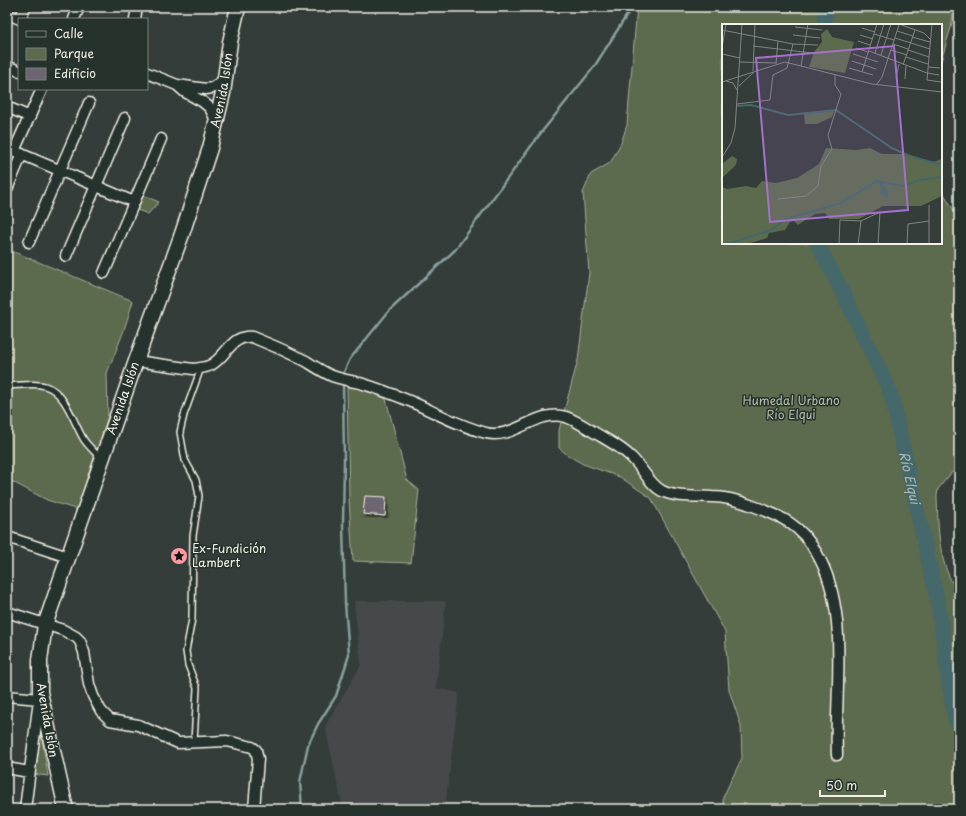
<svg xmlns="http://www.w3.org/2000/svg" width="966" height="816" font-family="'Playpen Sans',sans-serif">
	<defs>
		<filter id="shadow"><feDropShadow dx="2" dy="3.5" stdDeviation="2" flood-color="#0009"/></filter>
	</defs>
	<rect width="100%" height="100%" fill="#343d3a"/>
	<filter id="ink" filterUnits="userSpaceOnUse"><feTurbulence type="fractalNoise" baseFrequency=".025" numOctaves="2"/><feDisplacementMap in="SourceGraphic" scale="8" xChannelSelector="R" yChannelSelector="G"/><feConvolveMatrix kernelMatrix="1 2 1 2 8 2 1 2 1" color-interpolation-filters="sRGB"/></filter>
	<g filter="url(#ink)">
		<path fill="#45494a" d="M354 601H446L436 688 459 693 445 809H343L325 726 361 665Z"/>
		<path fill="#5c6b4d" stroke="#a8ae9a" d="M637 7H953L952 24 941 61V25H723V243H941V189L959 219V471L952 472 938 489 937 496C938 528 938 566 959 593V809H723V797L742 758 741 726 729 690 725 632 651 498 620 477 583 464 569 456 559 448V430L578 360 589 273 583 193 591 174 610 163 621 143 627 125Z
			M142 195 159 202 148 214 135 209Z
			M7 249 133 301 123 333 107 373 108 416 78 510 47 500 7 479Z
			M347 386 361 387 386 399 407 480 419 490 411 563 353 561 349 500Z
			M40 727 48 776 32 774Z"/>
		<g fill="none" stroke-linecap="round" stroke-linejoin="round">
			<path stroke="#8a9f9c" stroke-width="2.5" d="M343 377 344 372 350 359 389 311 455 250 540 134 594 67 632 7
				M302 809 300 782 308 745 318 724 336 696 349 655 345 603 343 524 344 461 343 382"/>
			<g stroke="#44686a" stroke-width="15">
				<path d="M825 7V25"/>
				<path id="s1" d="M817 243 843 293 891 394 938 603 950 690 955 720 959 727"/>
			</g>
		</g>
		<path fill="#6d6670" stroke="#f4f1e8" filter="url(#shadow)" d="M365 496 386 497 385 516 363 514Z"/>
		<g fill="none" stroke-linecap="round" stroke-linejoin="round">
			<g stroke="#f4f1e8" stroke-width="8">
				<path id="service" d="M7 385C19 387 32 382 45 386 66 392 74 424 84 440 89 447 96 453 101 459
					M194 742 197 688 188 665 186 651 192 619 193 536 199 496 196 480 185 460 180 432 184 415 201 368"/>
			</g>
			<g stroke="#f4f1e8" stroke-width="13">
				<path id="minor" d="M7 14 20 19
					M20 19 25 7
					M74 19 79 7
					M135 19 137 7
					M7 66 19 71
					M147 73 177 85 185 92 203 102 210 108 216 120
					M177 85 206 89 212 88 225 79
					M7 107 30 117
					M7 148 134 202
					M14 151 42 89
					M7 189 22 154
					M29 242 89 103
					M66 256 125 118
					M104 273 161 139
					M136 361 193 369C199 368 205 368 211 365 227 356 231 335 252 337 270 344 288 352 306 361 314 366 323 372 332 376 341 379 350 381 360 383 377 388 395 395 412 402 436 413 459 426 486 433 515 440 537 408 566 417 575 420 584 426 592 431 605 439 620 446 631 457 642 467 649 484 662 491 677 498 696 496 712 497 727 497 740 501 753 506 781 516 801 525 816 552 851 610 834 690 837 755
					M7 537 68 557
					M7 612 63 630 76 637 80 641 84 652 89 684 93 696 101 711 110 720 138 725 178 743 227 741 252 747 256 750 258 759 254 809
					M7 696 39 699
					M7 768 29 772
					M25 809 39 700"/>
			</g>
			<g stroke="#f4f1e8" stroke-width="17">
				<g id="secondary">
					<path id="s2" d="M66 809 40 692V660L45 625 136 361 182 234 210 148 223 93 230 42 238 7"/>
				</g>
			</g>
			<use href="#service" stroke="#26332d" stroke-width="5"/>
			<use href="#minor" stroke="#26332d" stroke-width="10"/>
			<use href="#secondary" stroke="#26332d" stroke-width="14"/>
		</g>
	</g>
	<defs>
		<g id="sight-disc" transform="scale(0.9)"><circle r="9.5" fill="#ff9aa2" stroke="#26332d"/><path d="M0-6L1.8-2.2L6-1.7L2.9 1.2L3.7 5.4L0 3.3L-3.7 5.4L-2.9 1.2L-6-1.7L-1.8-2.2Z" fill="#111"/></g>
	</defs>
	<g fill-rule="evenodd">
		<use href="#sight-disc" x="179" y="556"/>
	</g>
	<g text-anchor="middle" stroke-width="3" stroke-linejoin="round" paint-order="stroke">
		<g font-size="12" fill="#f4f1e8" stroke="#26332d">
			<text dy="4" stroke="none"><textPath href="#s2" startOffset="751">Avenida Islón</textPath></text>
			<text dy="4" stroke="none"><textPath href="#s2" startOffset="427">Avenida Islón</textPath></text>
			<text transform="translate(47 720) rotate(80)" y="4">Avenida Islón</text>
		</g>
		<g font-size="12" fill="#b7bbaa" stroke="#26332d">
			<text x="791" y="405">Humedal Urbano<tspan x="791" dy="14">Río Elqui</tspan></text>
		</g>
		<g font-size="12" fill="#f4f1e8" stroke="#26332d" text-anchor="start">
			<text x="192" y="553">Ex-Fundición<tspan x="192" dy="14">Lambert</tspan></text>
		</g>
		<g font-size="13" font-style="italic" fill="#aebab6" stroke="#26332d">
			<text dy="5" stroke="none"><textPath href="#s1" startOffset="254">Río Elqui</textPath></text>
		</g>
	</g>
	<g transform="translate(722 24)">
		<rect width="220" height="220" fill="#343d3a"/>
		<path d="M105 5 110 13 132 18 123 49 87 43 92 28 100 18 99 10ZM112 87 110 93 95 100H83L82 90ZM104 124 134 126 148 124 160 130H185L211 138 220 135V172L199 182H161L137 195H107L103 189 93 190 76 201 72 197 68 198 63 206 47 209 45 214 25 220H0V163L5 165 24 162 34 164 40 157 54 159 75 154 97 140ZM10 132 15 135 14 141 0 154V140Z" fill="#5c6b4d"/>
		<path d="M157 157 163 159 160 161 166 167 165 174 157 169 159 165Z" fill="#44686a"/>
		<path fill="none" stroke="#44686a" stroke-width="2" d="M15 82 29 81 66 91 114 86 170 124 188 132M191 133 220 141M5 220 49 206 64 195 119 179 155 157 181 162 197 156 220 153"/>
		<path fill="none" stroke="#818580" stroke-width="1" d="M177 0 202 9 209 16M210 0 205 56 219 58M73 3 100 6M140 4 153 8M0 6 71 20 96 21M175 7 191 12M152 10 172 16M71 11 98 14M138 11 151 15M190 13 208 18M173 14 208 25M136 17 148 21M171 20 186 25M31 22 90 29M0 24 4 0M134 24 146 28M169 26 185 31M186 26 207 33M147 27 205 49M153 29 162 0M0 30 18 34M131 30 156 38M159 31 169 0M184 33 206 40M130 37 154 45M17 38 55 39M54 39 56 17M181 41 193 6M79 42 86 0M206 43 218 44M127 44 151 51M31 47 33 0M140 48 155 0M205 49 217 51M174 54 177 40M183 55 184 42M4 57 11 59 15 66M0 58 63 38 150 60 220 68M155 60 160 53 177 1M17 62 32 48M15 80 48 76 51 51 65 44 71 20M0 133 9 119 13 104 20 0M56 175 84 172 96 162 99 142 110 125 106 111 119 70 113 61V50M117 220 118 196 139 197M136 220 139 197 158 188 156 220M185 220 186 200 207 197M207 220V181"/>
		<path fill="#a571cd" fill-opacity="0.15" stroke="#a571cd" stroke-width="2" d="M172 22 186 186 48 198 34 34Z"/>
		<rect width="220" height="220" fill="none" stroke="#f4f1e8" stroke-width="2"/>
	</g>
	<rect width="966" height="816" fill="none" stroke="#26332d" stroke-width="24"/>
	<rect x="12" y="12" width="942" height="792" fill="none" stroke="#f4f1e8" stroke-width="1.5" filter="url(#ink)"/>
	<rect x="18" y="18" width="130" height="72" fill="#26332d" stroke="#787f78"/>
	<rect x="26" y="31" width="20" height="6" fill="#26332d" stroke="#787f78"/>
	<text x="54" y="38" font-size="12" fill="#f4f1e8">Calle</text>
	<rect x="26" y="48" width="20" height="12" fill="#5c6b4d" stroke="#787f78"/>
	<text x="54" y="58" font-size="12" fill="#f4f1e8">Parque</text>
	<rect x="26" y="68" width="20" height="12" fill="#6d6670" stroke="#787f78"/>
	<text x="54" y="78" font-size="12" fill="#f4f1e8">Edificio</text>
	<path d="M820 790v6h65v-6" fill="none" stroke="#f4f1e8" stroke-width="2"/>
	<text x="826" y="790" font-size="12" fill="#f4f1e8" stroke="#26332d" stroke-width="3" paint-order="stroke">50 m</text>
</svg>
